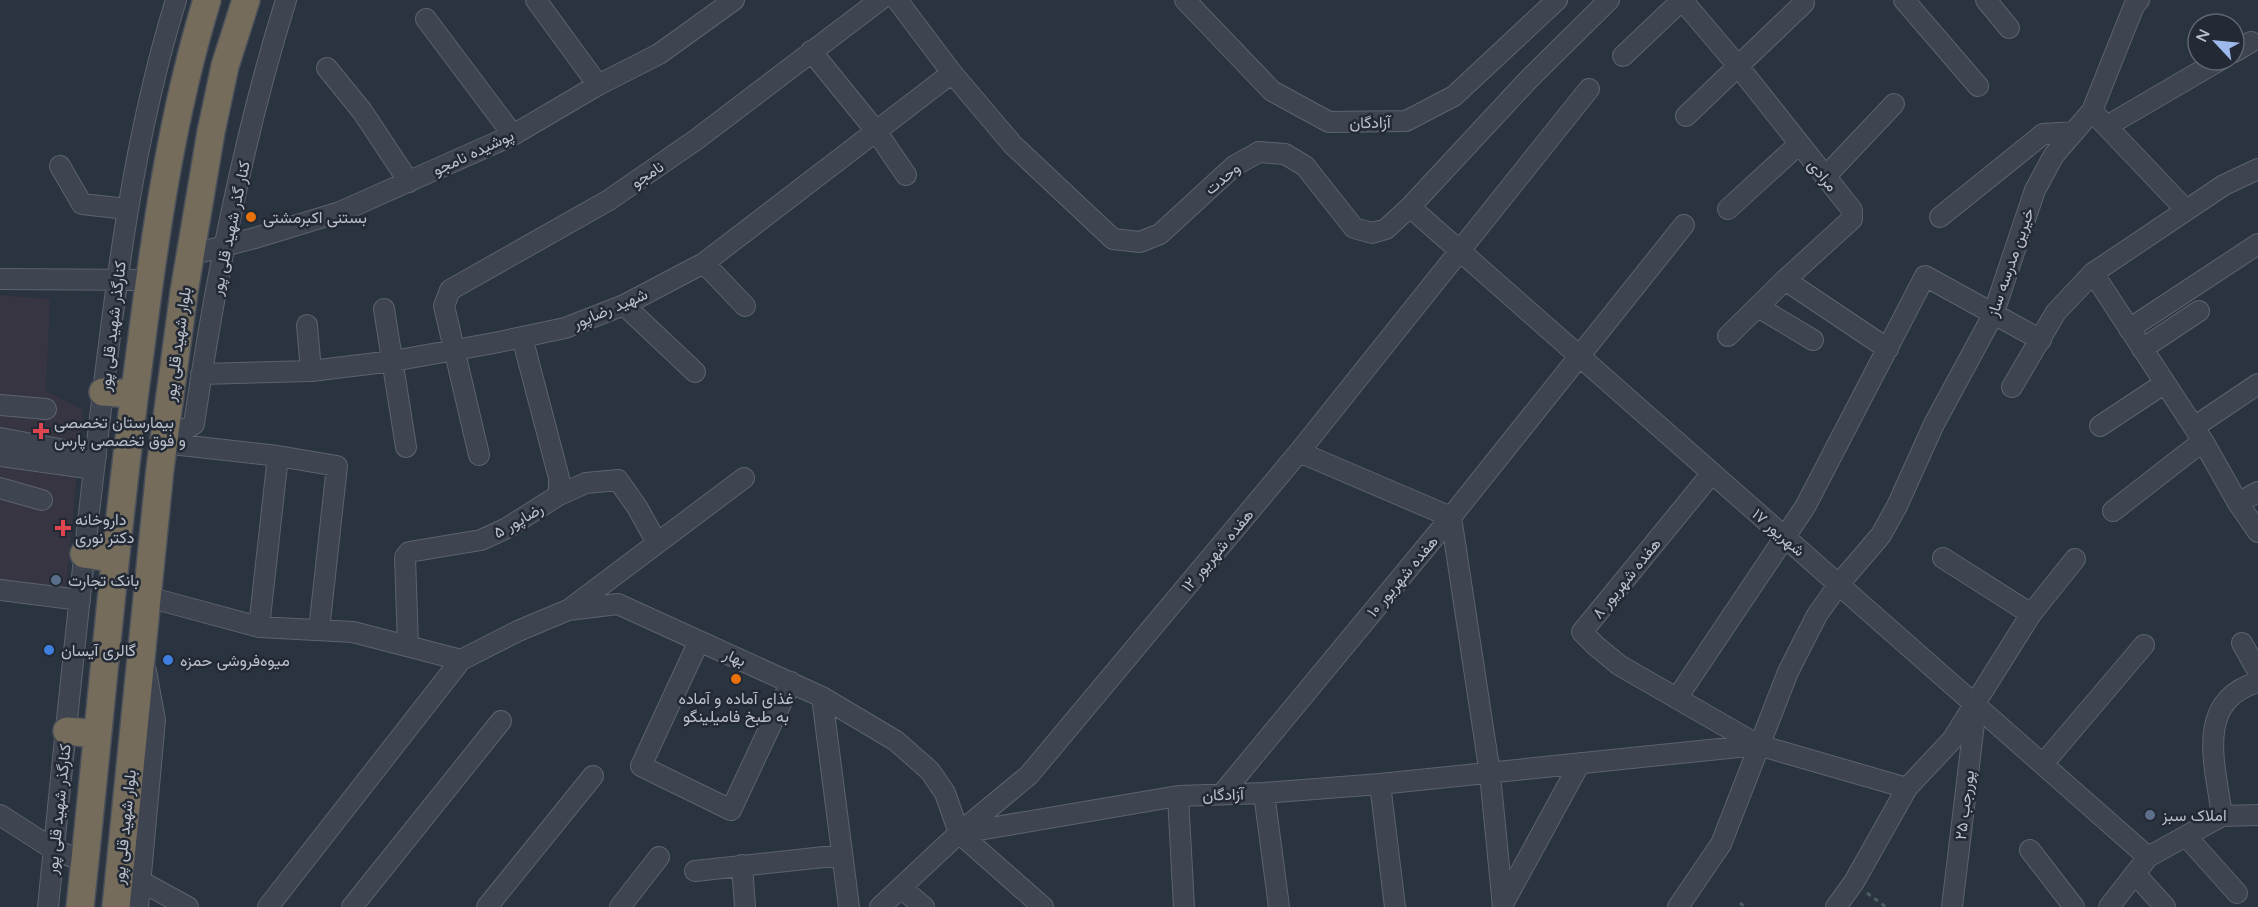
<svg xmlns="http://www.w3.org/2000/svg" width="2258" height="907" font-family="Quicksand,Vazirmatn,sans-serif">
	<rect width="100%" height="100%" fill="#2a3340"/>
	<path fill="#383542" d="M0 295 50 299 46 391 83 410 66 589 0 584Z"/>
	<g fill="none" stroke-linecap="round" stroke-linejoin="round">
		<g stroke="#5c636d" stroke-width="22">
			<path id="minor" d="M536 0 598 85
				M897 0 952 73 1013 145 1113 239 1140 242 1160 234 1234 166 1259 152 1285 154 1305 166 1354 228 1372 233 1386 229 1410 207 1528 80 1609 0
				M1185 0 1272 91 1329 122 1406 121 1454 96 1557 0
				M1682 0 1738 66 1852 210V219L1785 280 1728 336
				M1904 0 1978 86
				M1986 0 2009 28
				M426 19 513 135
				M811 51 876 131 906 175
				M2234 52 2251 42
				M1623 56 1682 0
				M327 68 362 111 409 182
				M2092 111 2186 210
				M1686 116 1804 3
				M2107 126 2220 60
				M60 166 82 204 127 209
				M1825 177 1894 104
				M1410 207 2148 857
				M1728 209 1798 145
				M1940 217 2043 134 2074 132
				M190 255 255 238 340 212 513 135 598 85 659 54 734 0
				M704 263 745 306
				M2093 273 2203 441 2238 503 2258 532
				M0 279 149 280
				M1785 280 1888 349
				M624 305 695 372
				M1758 307 1813 340
				M384 309 406 447
				M307 325 311 371
				M2129 329 2258 244
				M2142 349 2199 311
				M201 374 311 371 393 361 494 343 565 328 624 305 704 263 952 73
				M2012 387 2056 312 2093 273 2224 185 2258 169
				M0 405 46 409
				M2100 426 2165 383
				M2194 427 2258 384
				M0 438 96 456
				M163 443 194 424C215 281 243 138 286 0
				M163 443 278 456 337 466 319 630
				M1299 452 1451 517 1490 774 1503 907
				M479 455 444 306 450 290 609 200 697 139 880 0
				M0 456 94 469
				M1712 473 1582 632 1596 646 1619 665 1758 745
				M0 488 42 500
				M559 495 586 483 618 480 637 507 657 543
				M2238 503 2258 492
				M2113 511 2203 441
				M1943 558 2031 614
				M0 590 80 600
				M148 597 259 627 353 632 461 660
				M571 608 744 478
				M259 627 278 456
				M699 641 641 766 731 810 791 682
				M2242 643 2258 672
				M408 646 405 557 409 552 481 540 507 528 559 495V478L522 337
				M822 697 849 907
				M1677 698 1805 507 1925 276 2041 340
				M2043 764 2144 645
				M1380 784 1395 907
				M1264 793 1279 907
				M1222 794 1451 517 1684 225
				M1178 796 1184 907
				M0 815 53 849 85 862
				M2222 816C2216 767 2193 701 2258 682
				M961 833 1178 796 1264 793 1380 784 1758 745 1907 788
				M2186 836 2237 893
				M2030 850 2074 907
				M742 865 745 907
				M695 871 842 855
				M2135 874 2165 907
				M142 882 188 907
				M901 888 924 907
				M1503 904 1580 763
				M48 907C64 747 80 586 99 426 116 282 133 139 176 0
				M138 907 155 720 146 671
				M268 907 461 660 518 631 568 610 618 604 822 697 896 741 930 771 945 793 959 833 1043 907
				M352 907 501 721
				M487 907 593 776
				M620 907 659 857
				M880 907 959 833 1029 775 1299 452 1589 89
				M1678 907 1721 844 1788 672 1817 615 1839 584 1881 535 1897 506 1934 424 1993 315 2035 190 2054 155 2092 111 2134 6 2139 0
				M1836 907 1854 882 1907 788 1952 740 2031 614 2075 559
				M1952 907 1976 707
				M2109 907 2148 857 2222 816 2258 815"/>
		</g>
		<g stroke="#49505a" stroke-width="30">
			<path id="highway" d="M103 392 134 394
				M84 554 115 558
				M67 731 97 734
				M80 907C100 722 115 537 140 353 155 234 172 114 207 0
				M116 907 160 469 184 292 211 132 225 66 246 0"/>
		</g>
		<path stroke="#4c5c60" stroke-width="3" stroke-dasharray="4.5 4.5" stroke-linecap="butt" d="M1867 893 1886 907
			M1740 903 1745 907"/>
		<use href="#minor" stroke="#3e4550" stroke-width="20"/>
		<use href="#highway" stroke="#756c5c" stroke-width="27"/>
	</g>
	<g fill="#e8710a" stroke="#232a35" stroke-width="2">
		<circle cx="251" cy="217" r="6"/>
		<circle cx="736" cy="679" r="6"/>
	</g>
	<g fill="#e0444e" stroke="#232a35" stroke-width="2">
		<path d="M38 422h6v6h6v6h-6v6h-6v-6h-6v-6h6z"/>
		<path d="M60 519h6v6h6v6h-6v6h-6v-6h-6v-6h6z"/>
	</g>
	<g fill="#5c6f8a" stroke="#232a35" stroke-width="2">
		<circle cx="56" cy="580" r="6"/>
		<circle cx="2150" cy="815" r="6"/>
	</g>
	<g fill="#3f7fe0" stroke="#232a35" stroke-width="2">
		<circle cx="49" cy="650" r="6"/>
		<circle cx="168" cy="660" r="6"/>
	</g>
	<g text-anchor="middle" stroke-width="5" stroke-linejoin="round" paint-order="stroke">
		<g font-size="16" fill="#bbc0ca" stroke="#232a35">
			<text transform="translate(1370 122) rotate(-1)" y="6">آزادگان</text>
			<text transform="translate(473 152) rotate(-25)" y="6">پوشیده نامجو</text>
			<text transform="translate(647 174) rotate(-34)" y="6">نامجو</text>
			<text transform="translate(1823 175) rotate(50)" y="6">مرادی</text>
			<text transform="translate(1222 178) rotate(-40)" y="6">وحدت</text>
			<text transform="translate(230 228) rotate(-78)" y="6">کنار گذر شهید قلی پور</text>
			<text transform="translate(2010 262) rotate(-71)" y="6">خیرین مدرسه ساز</text>
			<text transform="translate(610 308) rotate(-23)" y="6">شهید رضاپور</text>
			<text transform="translate(112 326) rotate(-83)" y="6">کنارگذر شهید قلی پور</text>
			<text transform="translate(177 344) rotate(-82)" y="6">بلوار شهید قلی پور</text>
			<text transform="translate(518 520) rotate(-30)" y="6">رضاپور ۵</text>
			<text transform="translate(1779 532) rotate(41)" y="6">۱۷ شهریور</text>
			<text transform="translate(1217 550) rotate(-50)" y="6">هفده شهریور ۱۲</text>
			<text transform="translate(1402 576) rotate(-50)" y="6">هفده شهریور ۱۰</text>
			<text transform="translate(1626 578) rotate(-51)" y="6">هفده شهریور ۸</text>
			<text transform="translate(735 657) rotate(24)" y="6">بهار</text>
			<text transform="translate(1223 794) rotate(-2)" y="6">آزادگان</text>
			<text transform="translate(1964 805) rotate(-83)" y="6">پوررجب ۲۵</text>
			<text transform="translate(58 809) rotate(-84)" y="6">کنارگذر شهید قلی پور</text>
			<text transform="translate(124 827) rotate(-84)" y="6">بلوار شهید قلی پور</text>
		</g>
		<g font-size="16" fill="#bbc0ca" stroke="#232a35" text-anchor="start">
			<text x="263" y="223">بستنی اکبرمشتی</text>
			<text x="54" y="428">بیمارستان تخصصی<tspan x="54" dy="18">و فوق تخصصی پارس</tspan></text>
			<text x="75" y="525">داروخانه<tspan x="75" dy="18">دکتر نوری</tspan></text>
			<text x="68" y="586">بانک تجارت</text>
			<text x="61" y="656">گالری آیسان</text>
			<text x="180" y="666">میوه‌فروشی حمزه</text>
			<text x="736" y="704" text-anchor="middle">غذای آماده و آماده<tspan x="736" dy="18">به طبخ فامیلینگو</tspan></text>
			<text x="2162" y="821">املاک سبز</text>
		</g>
	</g>
	<g transform="translate(2216 42) rotate(296)"><circle r="28" fill="#232a35" stroke="#606671" stroke-width="1.5"/>
	<path d="M0-4.5L10 22L0 15L-10 22Z" fill="#9eb9ec"/>
	<text y="-9" font-size="16" font-weight="bold" text-anchor="middle" fill="#bbc0ca">N</text>
	</g>
</svg>
